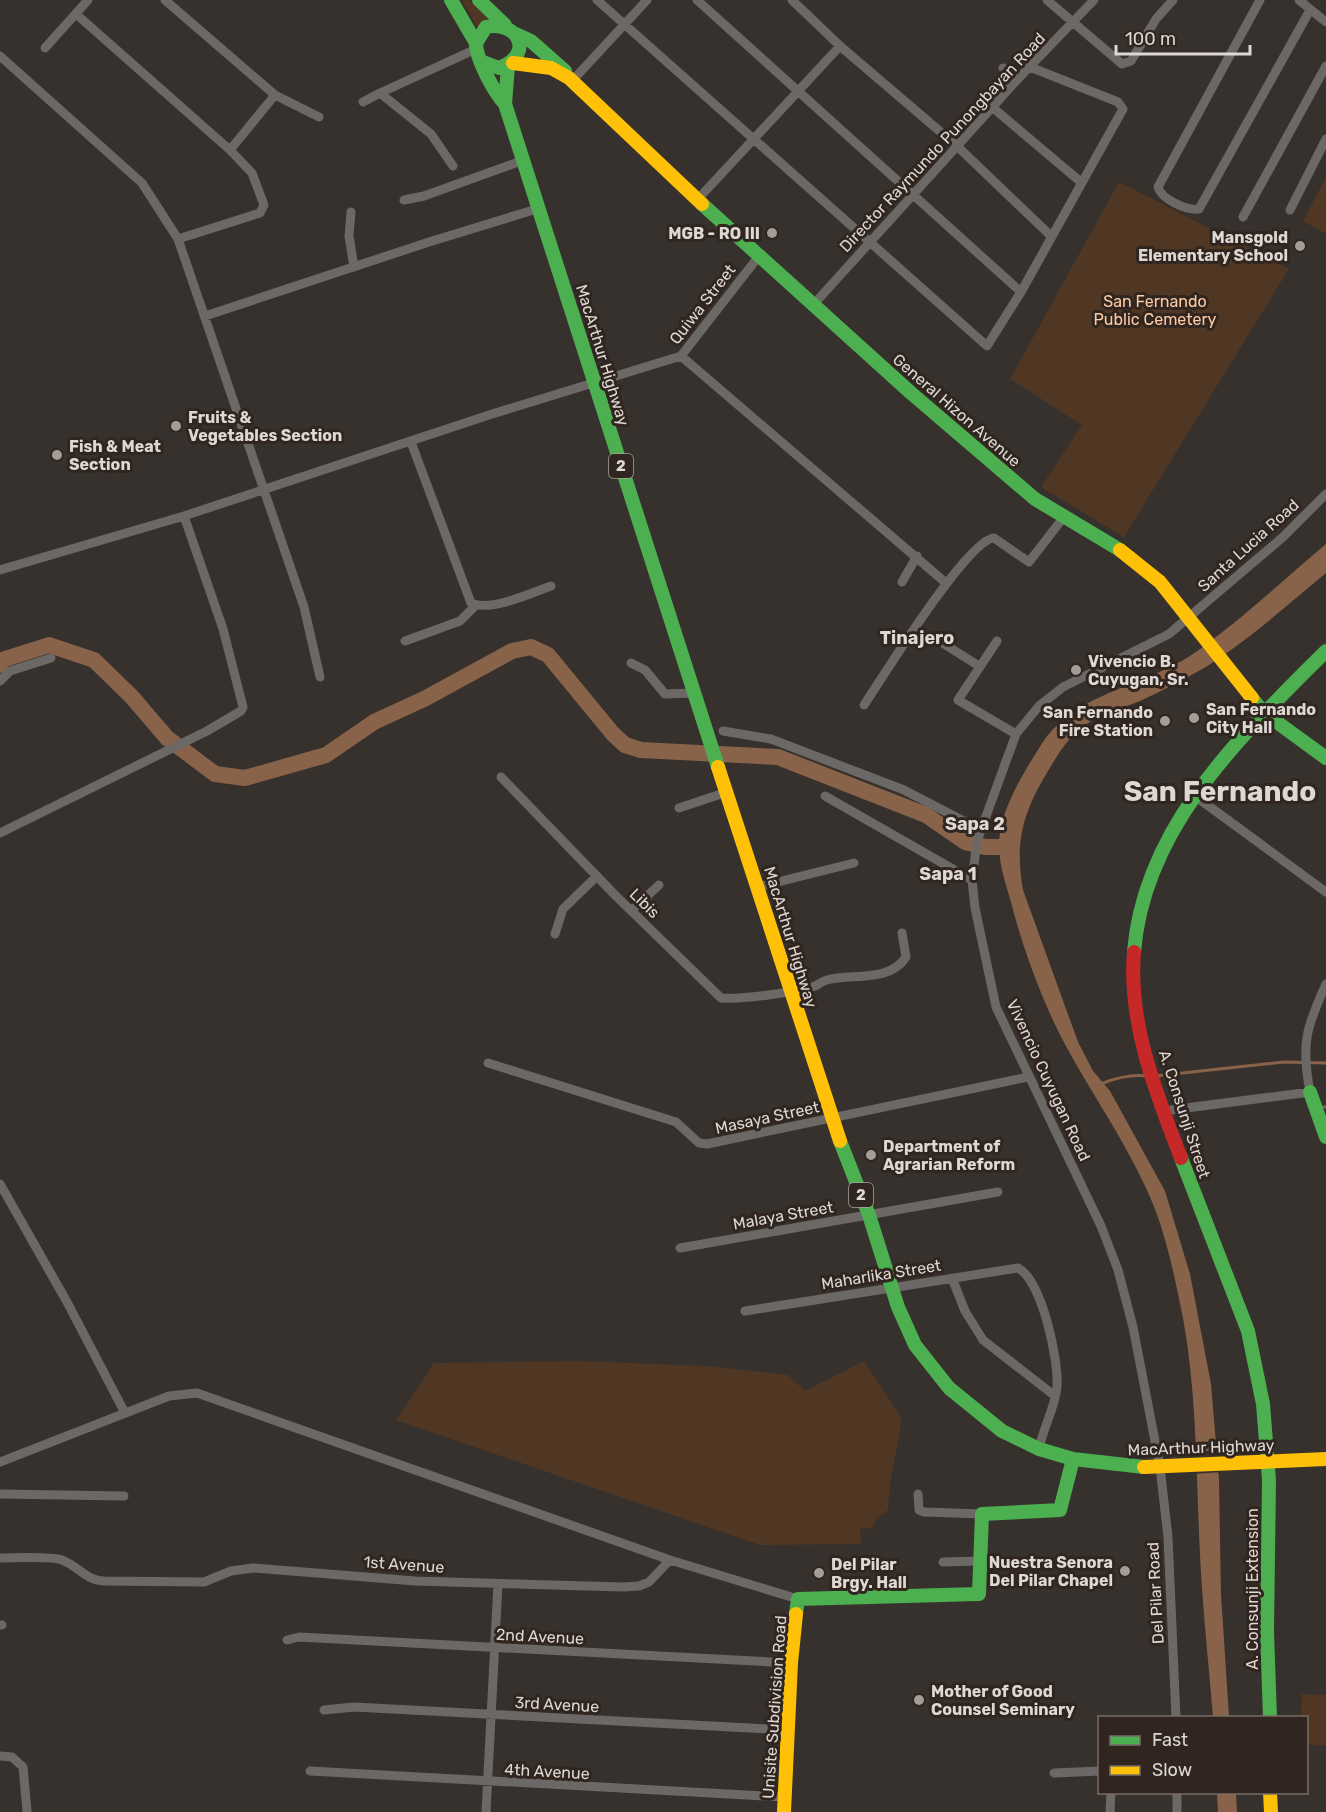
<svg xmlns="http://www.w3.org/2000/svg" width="1326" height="1812" font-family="Rubik,sans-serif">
	<rect width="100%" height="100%" fill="#36312d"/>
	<path fill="#4f3724" d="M462 0H469L491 17 477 27Z
		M1326 177V234L1303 221Z
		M1119 182 1289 269 1124 537 1041 487 1082 425 1010 379Z
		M578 1361 708 1366 788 1375 805 1391 864 1361 902 1419C897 1450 889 1479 888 1510L876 1519 872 1528 860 1529 861 1544 760 1545 396 1420 434 1363Z
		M1302 1694 1326 1695V1746L1307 1744 1306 1718 1301 1717Z"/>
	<path fill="#886349" d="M1326 544V573C1287 605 1248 641 1204 668 1183 680 1162 691 1140 701 1123 708 1105 713 1090 722 1072 733 1061 749 1051 766 1024 810 1014 839 1023 890L1078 1042 1093 1071 1110 1091 1165 1191 1190 1274 1211 1384 1219 1480 1221 1594 1229 1717H1213C1208 1656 1201 1594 1199 1532 1196 1460 1196 1389 1183 1318 1174 1274 1165 1227 1145 1186 1123 1138 1092 1094 1067 1048 1044 1006 1024 952 1012 906 1007 887 999 866 999 846 999 811 1023 774 1041 745 1075 692 1144 687 1193 654 1240 621 1282 581 1326 544Z
		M1217 1793H1236L1237 1812H1218Z"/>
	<path fill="#36312d" d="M1220 1450 1222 1472 1193 1474 1192 1452Z"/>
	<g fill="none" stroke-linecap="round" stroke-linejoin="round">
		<path stroke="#886349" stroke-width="3" d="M1155 1076 1284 1062 1326 1063
			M1101 1084C1115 1078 1131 1074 1149 1076
			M1323 1107H1326"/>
		<path stroke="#886349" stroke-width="16" d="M0 665 2 660 49 645 94 660 132 697 167 738 215 774 245 778 326 755 374 722 426 698 512 651 531 647 548 655 613 734 625 745 641 750 778 757 926 815 965 842 985 847H1008"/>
		<path stroke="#6c6865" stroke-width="9" d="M165 0 275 95 230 150
			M597 0 987 346 1021 292 1123 109 1118 102 1030 67
			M697 0 1021 292
			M792 0 840 46 957 146 1051 236
			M1047 0 1122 64 1131 61 1156 19 1173 0
			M1260 0 1158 187C1161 199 1187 211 1199 209L1310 10
			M1299 0 1326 22
			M76 14 230 150 252 173 264 205 260 213 178 239
			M45 48 88 0
			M0 56 142 183 178 239 304 607 320 677
			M1003 68 1017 80
			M572 81 647 0
			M275 95 319 117
			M363 102 380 93
			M992 107 1082 183
			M453 166 431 134 380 93 476 49
			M698 199 840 46
			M404 200 424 196 524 160
			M1290 210 1326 139
			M351 212 349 236 354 267
			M1243 217 1326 66
			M814 304 1017 80 1094 0
			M205 316 429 242 540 208
			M681 356 946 583
			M411 442 471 603C491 612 531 593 551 586
			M0 570 184 516 489 415 681 356 759 256
			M902 582 917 556
			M405 641 460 621 476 605
			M997 641 958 700 1016 734
			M944 644 979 666
			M631 663 645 670 665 694 694 693
			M0 681 10 671 51 658
			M864 705C883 677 967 540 994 538L1029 562 1063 518
			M723 731 771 739 904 790 979 829
			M501 777 615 895 721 998C741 1000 796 992 815 986 819 984 823 981 827 980 852 973 889 983 906 957L902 933
			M825 796 972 880
			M1195 796 1326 892
			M679 808 727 792
			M0 833 207 731 241 711 243 707 223 629 184 516
			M757 887 854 863
			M631 911 659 885
			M555 934 563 909 597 876
			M488 1063 676 1122 699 1143 707 1144 1028 1077
			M1163 1111 1310 1092C1301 1044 1306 1028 1326 984
			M0 1184 67 1302 125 1413
			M680 1248 998 1192
			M952 1278 965 1311 983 1340 1055 1396
			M745 1311 1018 1268C1042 1280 1059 1361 1057 1387 1055 1408 1043 1428 1039 1449
			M0 1462 169 1396 197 1393 670 1560 798 1599
			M0 1494 124 1496
			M918 1494 919 1510 924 1512 982 1514
			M0 1558C15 1558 50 1556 62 1560 78 1566 85 1580 104 1581L204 1582 231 1571 253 1568 415 1581 623 1587 639 1586 649 1582 670 1560
			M943 1562 980 1561
			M0 1625H2
			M287 1640 299 1637 791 1663
			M324 1710 354 1707 788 1730
			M1176 1718 1168 1537 1160 1467 1133 1327 1118 1270 1101 1226 996 1007 975 908 972 880 977 841 1016 734 1039 706 1063 687 1169 634 1283 537 1326 494
			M0 1756 12 1757 23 1767 27 1811
			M310 1771 784 1797
			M1054 1773 1100 1771
			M486 1812 498 1584
			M1110 1812 1111 1792
			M1177 1812V1792"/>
		<path stroke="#4caf50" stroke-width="14" d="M451 0 476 43
			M479 0 505 25
			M516 34 531 41 565 71
			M483 62 499 68C537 53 516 20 486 27L476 43C476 59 494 92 505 104
			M508 66 505 104 718 767
			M702 204 911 393 1035 499 1120 550
			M1252 698 1263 712 1326 758
			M1134 952C1144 826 1242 735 1326 651
			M1310 1092 1326 1137
			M840 1141 869 1215 898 1307 915 1345 949 1388 1002 1431 1039 1449 1073 1459 1144 1467
			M1181 1158 1248 1331 1263 1404 1269 1480 1267 1631 1270 1718
			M796 1614 798 1599 979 1594 982 1514 1060 1510 1073 1459"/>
		<path stroke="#ffc107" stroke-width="14" d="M513 63 551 68 569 78 702 204
			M1120 550 1160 582 1252 698
			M718 767 840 1141
			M1144 1467 1326 1459
			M1270 1792 1271 1812
			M784 1812 791 1663 796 1614"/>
		<path stroke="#c62828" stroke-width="14" d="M1134 952C1128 1023 1156 1093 1181 1158"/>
	</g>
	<g fill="#a39d99" stroke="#30261f" stroke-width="2">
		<circle cx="772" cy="233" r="6"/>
		<circle cx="1300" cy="246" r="6"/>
		<circle cx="176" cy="426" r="6"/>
		<circle cx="57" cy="455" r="6"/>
		<circle cx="1076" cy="670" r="6"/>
		<circle cx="1194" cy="718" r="6"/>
		<circle cx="1165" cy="721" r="6"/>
		<circle cx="871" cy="1155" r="6"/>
		<circle cx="1125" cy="1571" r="6"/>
		<circle cx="819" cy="1573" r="6"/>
		<circle cx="919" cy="1700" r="6"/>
	</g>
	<g text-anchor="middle" stroke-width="6" stroke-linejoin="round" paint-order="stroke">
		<g fill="#30261f" stroke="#aaa29d" stroke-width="1.5">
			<rect x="609" y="454" width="24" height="24" rx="4.5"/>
			<rect x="849" y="1183" width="24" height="24" rx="4.5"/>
		</g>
		<g font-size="15" font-weight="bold" fill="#ded7d3">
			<text x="621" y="471">2</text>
			<text x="861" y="1200">2</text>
		</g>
		<g font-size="16" fill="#ded7d3" stroke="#30261f">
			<text transform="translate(942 142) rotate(-47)" y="6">Director Raymundo Punongbayan Road</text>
			<text transform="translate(702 304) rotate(-52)" y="6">Quiwa Street</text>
			<text transform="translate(603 355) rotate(73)" y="6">MacArthur Highway</text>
			<text transform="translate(957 410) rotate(41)" y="6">General Hizon Avenue</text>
			<text transform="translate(1248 545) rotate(-42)" y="6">Santa Lucia Road</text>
			<text transform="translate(645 903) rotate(44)" y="6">Libis</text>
			<text transform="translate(791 937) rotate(73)" y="6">MacArthur Highway</text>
			<text transform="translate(1049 1080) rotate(65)" y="6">Vivencio Cuyugan Road</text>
			<text transform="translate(1185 1114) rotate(72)" y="6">A. Consunji Street</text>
			<text transform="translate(767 1117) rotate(-12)" y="6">Masaya Street</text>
			<text transform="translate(783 1215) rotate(-10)" y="6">Malaya Street</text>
			<text transform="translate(881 1274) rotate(-9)" y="6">Maharlika Street</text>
			<text transform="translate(1201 1447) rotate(-2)" y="6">MacArthur Highway</text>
			<text transform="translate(404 1564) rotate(4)" y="6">1st Avenue</text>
			<text transform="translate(1252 1589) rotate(-90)" y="6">A. Consunji Extension</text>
			<text transform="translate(1155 1593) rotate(-93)" y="6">Del Pilar Road</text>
			<text transform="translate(540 1636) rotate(3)" y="6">2nd Avenue</text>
			<text transform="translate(557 1704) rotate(3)" y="6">3rd Avenue</text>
			<text transform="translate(774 1707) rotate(-86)" y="6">Unisite Subdivision Road</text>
			<text transform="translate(547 1771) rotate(3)" y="6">4th Avenue</text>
		</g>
		<g font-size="16" font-weight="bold" fill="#ded7d3" stroke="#30261f" text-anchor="start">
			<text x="760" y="239" text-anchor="end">MGB - RO III</text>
			<text x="1288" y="243" text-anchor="end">Mansgold<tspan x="1288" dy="18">Elementary School</tspan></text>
			<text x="188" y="423">Fruits &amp;<tspan x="188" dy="18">Vegetables Section</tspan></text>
			<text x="69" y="452">Fish &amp; Meat<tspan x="69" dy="18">Section</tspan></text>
			<text x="1088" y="667">Vivencio B.<tspan x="1088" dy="18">Cuyugan, Sr.</tspan></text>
			<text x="1206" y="715">San Fernando<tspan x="1206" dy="18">City Hall</tspan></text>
			<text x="1153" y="718" text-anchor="end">San Fernando<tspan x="1153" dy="18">Fire Station</tspan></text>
			<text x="883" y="1152">Department of<tspan x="883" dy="18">Agrarian Reform</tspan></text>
			<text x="1113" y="1568" text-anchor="end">Nuestra Senora<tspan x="1113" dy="18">Del Pilar Chapel</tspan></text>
			<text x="831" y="1570">Del Pilar<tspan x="831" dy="18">Brgy. Hall</tspan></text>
			<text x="931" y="1697">Mother of Good<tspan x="931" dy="18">Counsel Seminary</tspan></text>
		</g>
		<g font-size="16" fill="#fecaa6" stroke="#30261f">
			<text x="1155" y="307">San Fernando<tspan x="1155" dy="18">Public Cemetery</tspan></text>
		</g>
		<g font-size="18" font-weight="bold" fill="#ded7d3" stroke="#30261f">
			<text x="917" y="644">Tinajero</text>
			<text x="975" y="830">Sapa 2</text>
			<text x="948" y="880">Sapa 1</text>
		</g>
		<g font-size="28" font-weight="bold" fill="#ded7d3" stroke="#30261f">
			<text x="1220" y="801">San Fernando</text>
		</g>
	</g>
	<rect x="1098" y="1716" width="210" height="78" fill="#30261f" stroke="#766d67" stroke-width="1.5"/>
	<rect x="1110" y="1736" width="30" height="9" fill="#4caf50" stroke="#766d67" stroke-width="1.5"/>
	<text x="1152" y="1746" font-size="18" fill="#ded7d3">Fast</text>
	<rect x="1110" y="1766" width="30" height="9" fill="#ffc107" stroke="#766d67" stroke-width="1.5"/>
	<text x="1152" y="1776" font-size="18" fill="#ded7d3">Slow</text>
	<path d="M1116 45v9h134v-9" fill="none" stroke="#ded7d3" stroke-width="3"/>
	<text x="1125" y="45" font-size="18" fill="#ded7d3" stroke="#30261f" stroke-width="4.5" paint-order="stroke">100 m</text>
</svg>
